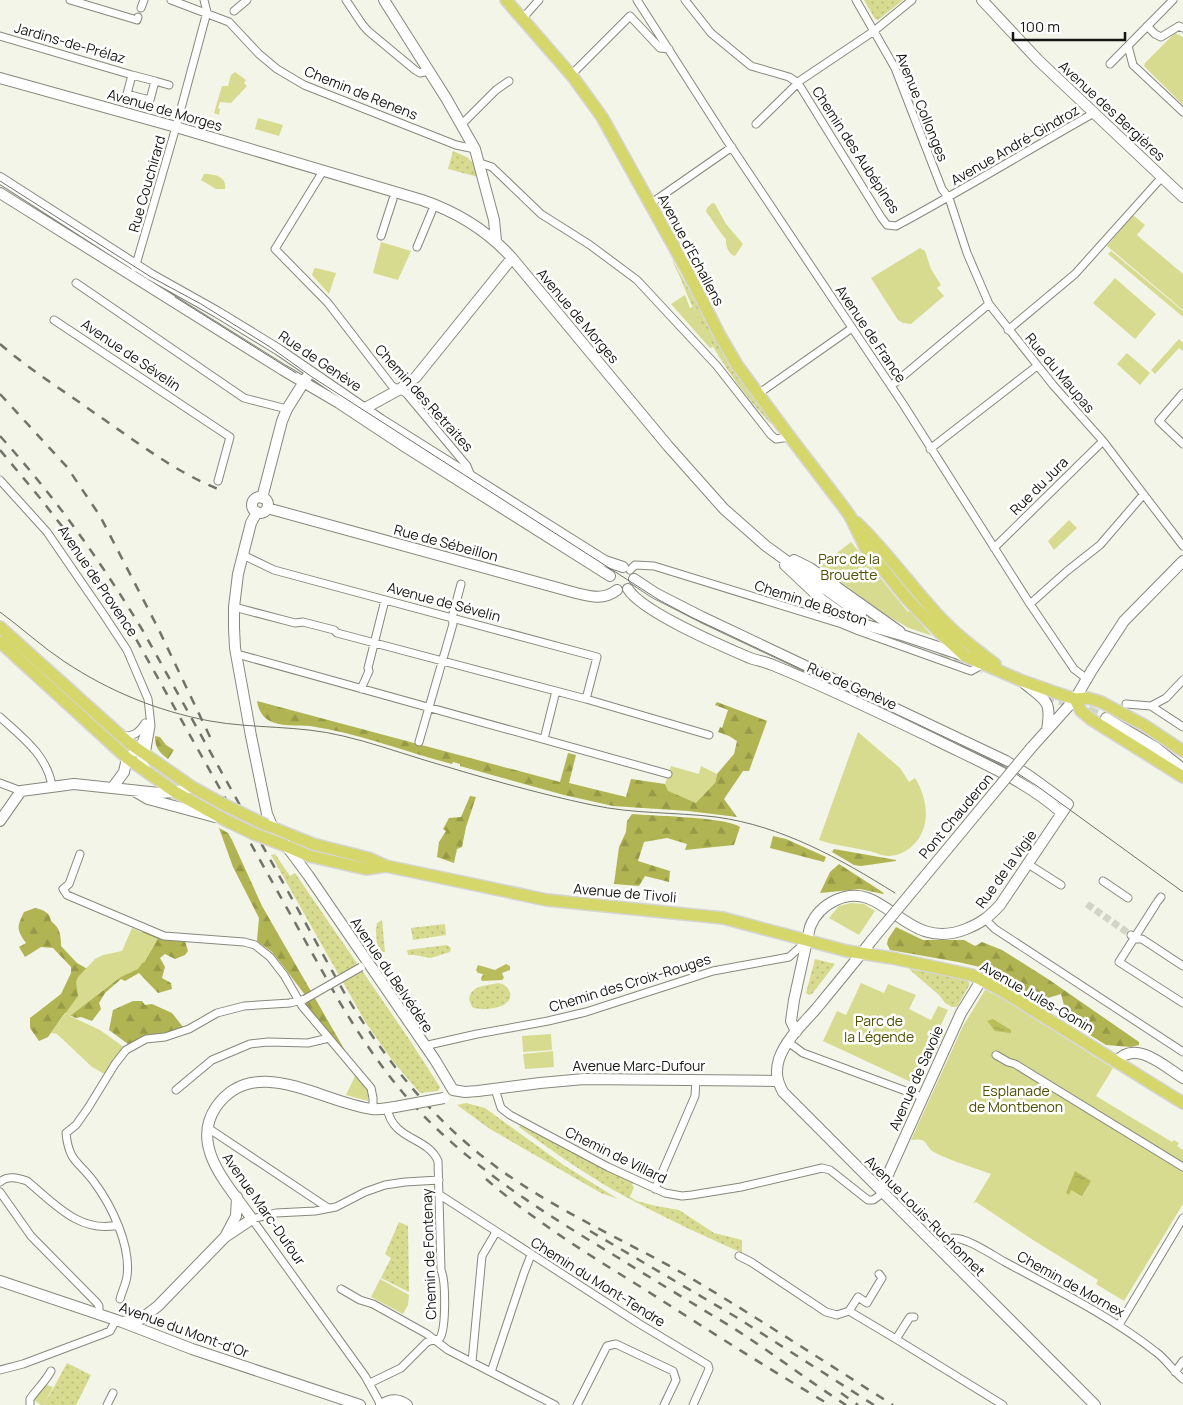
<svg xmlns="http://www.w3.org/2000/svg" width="1183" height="1405" font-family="Manrope,sans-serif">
	<defs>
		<pattern id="grass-dots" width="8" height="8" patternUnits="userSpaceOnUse" patternTransform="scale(1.25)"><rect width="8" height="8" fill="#d7db90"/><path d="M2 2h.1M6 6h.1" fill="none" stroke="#b8bb7b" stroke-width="1.8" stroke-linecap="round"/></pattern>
		<pattern id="forest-firs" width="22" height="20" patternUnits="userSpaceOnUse" patternTransform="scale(1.25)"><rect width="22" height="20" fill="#b0b452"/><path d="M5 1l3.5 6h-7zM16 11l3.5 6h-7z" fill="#969a46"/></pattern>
		<pattern id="water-ripples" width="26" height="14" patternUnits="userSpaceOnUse" patternTransform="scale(1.25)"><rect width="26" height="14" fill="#babd5c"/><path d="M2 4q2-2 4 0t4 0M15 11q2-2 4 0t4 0" fill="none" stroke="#9fa24f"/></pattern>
	</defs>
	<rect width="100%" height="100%" fill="#f3f5e8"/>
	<path fill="url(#grass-dots)" d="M864 0H903L878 20 875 19Z
		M453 151C470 158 473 159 478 177L448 169Z
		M672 259 721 348 744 384 773 422 771 424C734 385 704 338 684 287 681 278 675 268 672 259Z
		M275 854 290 876 295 873 409 1039 440 1087 438 1091 420 1093 392 1060 366 1023 271 855Z
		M382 920 385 952H381L377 948 376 930 377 923Z
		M445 924 446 935 413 940 411 928Z
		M447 945 451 948 450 952 431 958 414 955H408L407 950Z
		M815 959 835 964 812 994 809 995 806 993Z
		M910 970V969L967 980 970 984 957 1007H952L945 1003 939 995Z
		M498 983C508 984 516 997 505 1004 497 1009 480 1011 472 1007L469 999C471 985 486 986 498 983Z
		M466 1103 485 1108 565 1166 618 1199 601 1193 490 1129 457 1105Z
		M522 1123 634 1181 632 1185 634 1187 630 1197 637 1201 656 1206 679 1210 714 1233 742 1240V1253C704 1236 665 1218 628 1198 590 1178 554 1152 519 1127Z
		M399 1222 408 1226 409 1292 381 1278 391 1258 385 1254Z
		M67 1363 91 1375 76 1405H44Z"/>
	<path fill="url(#forest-firs)" d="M257 701 560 782 568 753 576 755 569 783 626 797 631 779 665 784 669 791 715 783 717 774 734 754 737 741 729 736 718 732 720 727 722 728 728 710 715 705 717 702 767 721 749 771H743L724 799 737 817 688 811 613 806 564 795 460 766V764L453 762 452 764C405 752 359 733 310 726 297 725 280 727 268 720 261 715 258 708 257 701Z
		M155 736 160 737 166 745 174 750 168 759C159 752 155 748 155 736Z
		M470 796 476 797 466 827 462 847 457 849 454 863 437 857 439 842 446 831 443 829 449 818 461 817Z
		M632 814C652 816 727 817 740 827L734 845 685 850 687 844 667 838 644 842 638 861 670 871 669 882 645 876 639 886 614 884 619 847 626 832 627 821Z
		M219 828 228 833 232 840 262 906 347 1054 306 1005 305 995 284 967 272 952 257 941 259 918 233 867Z
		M773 836 786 839 826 857 824 862 770 848Z
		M834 849 896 860V861L861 866 854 865 832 852Z
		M839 864 884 893 883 894 860 889 820 893 830 872Z
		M35 908C43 910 50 912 51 921 60 928 61 935 61 946L77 963 91 971H111L139 934 144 932 164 939 185 941 188 951 185 955 175 959 165 954 160 958 165 967 162 978 171 983 172 989 158 993 139 973 125 981 121 979 105 993 99 1003 101 1009 92 1021 81 1017 76 1018 65 1013 48 1037 39 1041 30 1028V1018L61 994 71 973V967L53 948 41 947 25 957 19 947 26 943C16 929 17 927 24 912Z
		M896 927 923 940H964L975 946 982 942 1002 950 1048 979 1139 1042V1045L1131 1047 1106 1045 1077 1027 1067 1017 1061 994 1038 1001 984 968 958 962 890 950 887 944 888 939Z
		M133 1001H142L145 1005 152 1004 172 1013 183 1027C171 1039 153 1033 139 1038 136 1040 132 1042 128 1044L109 1030 113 1010Z"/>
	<path fill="#d7db90" d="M1175 33 1183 37V105L1144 66 1145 63Z
		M235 72 246 80 244 83 247 86 231 103 220 102 218 108 220 109 219 115 214 113 222 86H228L231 75Z
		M258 118 283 125 279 136 255 129Z
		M204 174C214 174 227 176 225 189H216L201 180Z
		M712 203 715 204 726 224 743 244 735 256C729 255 725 245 726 239 718 231 714 221 706 212L707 208Z
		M1133 215 1145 225 1137 235 1183 274V310L1107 246Z
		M381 242 411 251 398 280 373 273Z
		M920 248 925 251 931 269 941 285 937 288 944 296 911 324 903 323 898 320 871 278Z
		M1111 251 1183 311V317L1108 254Z
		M316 268 336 273 329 294 312 275 314 269Z
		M1115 278 1156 314 1135 339 1093 303Z
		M685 295 690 308 693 307 713 347 710 348 671 304Z
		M1179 339 1183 343V351L1179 348 1155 374 1151 370Z
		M1127 353 1150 373 1140 385 1117 364Z
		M1069 520 1077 528 1054 550 1048 541Z
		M851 542 908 612 910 611 932 636 909 628 884 614 820 566Z
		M858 732 900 768 909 782 915 778C928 799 932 828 912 846 906 852 897 856 888 856 882 856 875 852 869 851 852 847 836 846 819 840Z
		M671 766 699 774 701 766 717 774 715 783 696 803 668 791 665 784Z
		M851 903 864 904 875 911 859 935 829 918 839 906Z
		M132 928 158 939 144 963 143 962 138 969 121 977 70 1016 100 1030 125 1048 106 1075 92 1067 57 1034 51 1033 78 996 76 982 78 977 95 959 103 955 122 951Z
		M861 983 884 993 888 984 916 995 909 1009 931 1020 938 1006 948 1010 939 1029 945 1032 933 1058 925 1057 913 1083 823 1041 837 1011 846 1015Z
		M985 990 998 996 1113 1068 1096 1096 1172 1142 1174 1140 1179 1143 1177 1146 1183 1150V1204L1124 1301 1096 1284 1098 1280 1033 1240 976 1202 973 1204 991 1174C975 1168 948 1160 934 1152 925 1147 929 1137 911 1140L963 1026Z
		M551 1034 552 1050 523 1052 522 1036Z
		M553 1051 554 1067 525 1069 523 1054Z
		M356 1074 368 1088V1101L346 1095Z
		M380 1279 409 1295 408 1305 403 1314 371 1297Z
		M44 1384 53 1387 44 1405H41L31 1398Z"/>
	<path fill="url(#water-ripples)" d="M506 964 510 966V970L502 973 504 978 502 980 482 981 481 979 483 974 478 973 476 970 478 965 495 970Z
		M993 1019 1011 1030V1033L995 1031 987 1021Z
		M1075 1171 1091 1181 1082 1196 1071 1190 1069 1195 1066 1193Z"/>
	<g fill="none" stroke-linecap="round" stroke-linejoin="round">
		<path stroke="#d2d4c8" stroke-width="7" stroke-dasharray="7 3.5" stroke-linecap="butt" d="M1087 904 1131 935"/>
		<path stroke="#d2d4c8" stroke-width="10" stroke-dasharray="10 5" stroke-linecap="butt" d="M861 615 889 629
			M941 652 983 670
			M1046 694 1106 718"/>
		<g stroke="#87887d" stroke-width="9">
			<path id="street" d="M70 0 137 20 138 17
				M171 0 229 22 259 54 277 69 304 85 456 145 475 149
				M346 0 362 24 368 31 415 70 420 73 429 71
				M637 0 726 139 903 404 1030 604 1074 669 1087 679
				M685 0 711 33 751 66 789 77 798 83 881 217 887 225 896 226C963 190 1028 150 1094 113
				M856 0 895 68 942 189 949 198 967 253 989 304 1053 385 1103 441 1183 546
				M141 8 144 0
				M234 11 247 0
				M522 19 539 0
				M1147 26 1155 34 1161 37 1179 26 1183 28
				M0 36 132 75
				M1128 46 1133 65 1183 112
				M1110 64 1173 0
				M571 75 630 16 660 48 669 49
				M155 81 169 85
				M137 103 138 97 127 94 132 75 155 81 150 100 138 97
				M462 124 496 90 509 81
				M756 124 801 80 874 31 912 0
				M480 163 492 167 541 214 590 245 637 280 717 366 771 435 776 439 790 437
				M323 171 275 249 328 303 392 386 406 393 467 466 471 476
				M650 204 732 147
				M381 236 393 199
				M417 247 432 211
				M135 268 176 127 207 12 204 0
				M76 283 244 398 287 409
				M54 320 230 437 218 481
				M1008 330 1075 274 1162 177
				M891 386 989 304
				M1183 393 1159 421 1183 444
				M758 394 852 328
				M930 449 1037 366
				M0 480 47 532 104 615 127 650 148 699 151 726 147 749 132 753 127 758
				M994 548 1103 441
				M243 555 274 570 597 657 586 699
				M630 570 635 565 654 566 842 624 859 631 971 671 984 664
				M1030 604 1067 571 1100 545 1143 495
				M234 607 295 623 303 622 334 630 337 633 586 699 709 735
				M237 654 668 774
				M361 689 369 671 368 668 385 600
				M1126 704 1151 706 1166 698 1183 680
				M1151 706 1183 727
				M0 717C22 737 47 755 52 786
				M121 736C133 737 139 733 145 723
				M544 739 556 691
				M419 742 453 624 452 618 461 584
				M147 769C133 749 142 744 148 724
				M0 783 21 791
				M80 854 69 884 63 889 67 895 164 936 244 942 255 945 270 957 284 975 302 1006 371 1088 373 1098V1109
				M1028 864 1061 885
				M1103 881 1128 898
				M1158 901 1161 897
				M1156 904 1119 962 1183 1003
				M986 920 995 929 1183 1052
				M1131 935 1137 939H1142L1183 966
				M788 1042 803 1053 922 1097
				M424 1046 477 1034 548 1021 586 1012 713 971 789 957 807 941
				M996 1055 1008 1062 1015 1064 1183 1167
				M495 1089 501 1108 510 1115 608 1167 665 1193 682 1196 692 1195 741 1187 822 1168 830 1170 868 1200H873L883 1193
				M176 1090 212 1060 250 1044 268 1042 308 1043 329 1038
				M208 1128 328 1208
				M0 1182C8 1175 18 1178 27 1181 54 1203 80 1234 118 1225
				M655 1189 695 1096 696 1080
				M0 1192 31 1236 97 1303 99 1306V1314
				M440 1195 638 1323 708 1365 709 1369 693 1405
				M937 1246C942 1243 947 1238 953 1238 968 1238 992 1255 1005 1262 1057 1290 1110 1316 1156 1352 1166 1359 1173 1371 1183 1379
				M739 1256 751 1262 826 1312 837 1315 849 1311 896 1339
				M341 1289 360 1300 373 1304 427 1334 448 1350 555 1405
				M120 1299C122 1291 126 1284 127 1276 131 1246 112 1206 94 1182 79 1161 69 1163 66 1133L76 1125 88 1108 115 1064 126 1050 146 1039 165 1037 189 1029 217 1013 244 1006 290 1003 305 999
				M849 1311 858 1297 867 1303 882 1278 879 1274
				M914 1317H910L896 1339 1003 1405
				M1119 1325 1183 1218
				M472 1362 482 1256 496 1232
				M0 1370 23 1364 103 1334 110 1331 116 1320
				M491 1372 524 1273 531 1255
				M1175 1372 1183 1361
				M370 1383 401 1368 427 1342 440 1338C446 1328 446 1281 441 1270L438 1161C427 1136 393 1141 387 1108
				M30 1405V1399C37 1389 45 1382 51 1371
				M107 1405 113 1393
				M381 1405 365 1376 252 1219 276 1213 315 1211 336 1207 365 1192 385 1185 405 1182 439 1180
				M577 1405 607 1346 616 1344 673 1371 676 1380 664 1405"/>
		</g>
		<g stroke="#87887d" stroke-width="12">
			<path id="secondary" d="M384 0 446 98 475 149 494 220 496 241
				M982 0 1038 60 1183 197
				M0 78 176 127 422 200C457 212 487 230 512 258L668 446 724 509 766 546 861 615
				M0 178 151 275 217 312 279 350 381 420 605 561 623 567
				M0 193 283 370 339 403 404 446 610 576
				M360 411 400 389 416 377 512 258
				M252 505a8 8 0 1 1 16 0a8 8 0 1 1-16 0Z
				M262 498 282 421 287 409 307 377
				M267 508 576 593C592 597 604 600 617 590
				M257 512 251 523 238 574 234 607V628L235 648 251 736 267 814 273 828 308 875 435 1060 453 1090
				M794 560 810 568 900 632
				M785 565 821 599 842 614 859 623 905 636 962 655
				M634 579 655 593 702 617 1006 761 1031 777 1068 804 1000 905C989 917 981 923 966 929 905 954 885 877 836 900 823 906 815 914 810 927L794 1000 791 1021 796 1032
				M628 589C642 612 722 646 750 658 758 661 767 662 775 666 829 688 882 714 934 739 978 761 1025 780 1062 813
				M1024 683C1046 701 1052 700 1047 730
				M1106 718 1155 747 1183 769
				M1031 748 1075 699 1092 670 1124 621 1183 561
				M113 787 124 772 127 758
				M136 792 148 799 215 817
				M0 821 21 791 74 784 159 793 175 792 192 787
				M872 940C854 963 835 986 816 1009 803 1024 786 1039 779 1059 775 1072 777 1081 783 1092L1095 1405
				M1117 1061C1136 1039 1165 1067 1183 1078
				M453 1090 465 1092 478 1091 540 1083 584 1079 778 1081
				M881 1190 961 1013 982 979
				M225 1237 252 1219C230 1187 189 1147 216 1107 254 1052 323 1103 372 1109 380 1110 388 1108 395 1107
				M0 1281 122 1322 192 1349 360 1405
				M123 1322 141 1319 158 1306 225 1237 236 1216 237 1197
				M381 1405C390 1399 398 1398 407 1405"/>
		</g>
		<g stroke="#d5d5d4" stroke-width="14">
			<path id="primary" d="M506 0 573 77 602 117 688 272 718 332 737 365 790 437 842 505 850 516 865 547 908 600 939 632 965 656 1020 680 1057 693 1075 699 1088 698 1101 702 1144 725 1183 751
				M856 522C886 550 909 584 937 614 954 633 974 648 995 664
				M0 627 129 743 192 787 221 803
				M0 642 127 758 175 792 225 820
				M1075 699 1081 711 1092 720 1183 777
				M266 825 313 844 368 858 386 866 547 900 723 918 847 951 892 958 972 975 1001 990 1183 1103
				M286 846 309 856 366 869 386 866"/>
		</g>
		<use href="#street" stroke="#fff" stroke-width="7"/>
		<use href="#secondary" stroke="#fff" stroke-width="10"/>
		<use href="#primary" stroke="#d5d76a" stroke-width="11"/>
		<path stroke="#71736a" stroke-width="1" d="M0 181 151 277 201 304 270 347 312 377 659 600 691 617 1008 767 1037 786 1183 892
			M175 297 296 373
			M0 612C22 628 42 647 65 662 109 691 157 711 210 721 254 729 299 725 343 736 369 742 395 751 421 759 477 776 535 793 592 805 633 814 674 812 716 817 782 826 839 858 895 893"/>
		<path stroke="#71736a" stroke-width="2.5" stroke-dasharray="9 9" stroke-linecap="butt" d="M0 344C30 370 64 391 96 414 137 442 176 473 223 491
			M0 394 67 467 100 516 158 628 211 739
			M0 436C55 497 100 560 143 631L345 994C392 1070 443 1133 518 1182 571 1217 629 1243 684 1274 755 1316 823 1361 893 1405
			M0 450 40 498 75 543 122 614 339 1001C367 1048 398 1092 438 1130 491 1180 554 1219 617 1257 654 1280 692 1303 730 1326 770 1351 807 1380 846 1405
			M486 1179C534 1221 589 1255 644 1289 705 1328 767 1368 830 1405
			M590 1231 736 1317 874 1405
			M841 1393 858 1405"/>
		<g stroke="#87887d" stroke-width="9" stroke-linecap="butt">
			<path id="street-bridge" d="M305 999 361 967"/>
		</g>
		<g stroke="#87887d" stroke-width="12" stroke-linecap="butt">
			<path id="secondary-bridge" d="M872 940 1031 748
				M395 1107 444 1098"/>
		</g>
		<g stroke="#d5d5d4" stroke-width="14" stroke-linecap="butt">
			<path id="primary-bridge" d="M221 803 266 825
				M225 820 254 834 286 846"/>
		</g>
		<use href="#street-bridge" stroke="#fff" stroke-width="7"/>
		<use href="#secondary-bridge" stroke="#fff" stroke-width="10"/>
		<use href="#primary-bridge" stroke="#d5d76a" stroke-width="11"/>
	</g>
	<g text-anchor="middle" stroke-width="5" stroke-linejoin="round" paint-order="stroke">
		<g font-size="14" fill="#151611" stroke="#fff">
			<text transform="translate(70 43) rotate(16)" y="5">Jardins-de-Prélaz</text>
			<text transform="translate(361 93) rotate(22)" y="5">Chemin de Renens</text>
			<text transform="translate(922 107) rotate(68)" y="5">Avenue Collonges</text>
			<text transform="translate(165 110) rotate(16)" y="5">Avenue de Morges</text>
			<text transform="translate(1112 111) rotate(43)" y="5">Avenue des Bergières</text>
			<text transform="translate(1015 145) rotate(-30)" y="5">Avenue André-Gindroz</text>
			<text transform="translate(856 150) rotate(57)" y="5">Chemin des Aubépines</text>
			<text transform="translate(147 184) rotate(-74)" y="5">Rue Couchirard</text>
			<text transform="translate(691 250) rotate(62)" y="5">Avenue d'Echallens</text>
			<text transform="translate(578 316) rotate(50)" y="5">Avenue de Morges</text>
			<text transform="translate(871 334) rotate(56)" y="5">Avenue de France</text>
			<text transform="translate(131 355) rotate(34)" y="5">Avenue de Sévelin</text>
			<text transform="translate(320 361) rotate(34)" y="5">Rue de Genève</text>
			<text transform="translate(1060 373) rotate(50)" y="5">Rue du Maupas</text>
			<text transform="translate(424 398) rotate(48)" y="5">Chemin des Retraites</text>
			<text transform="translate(1039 486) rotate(-45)" y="5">Rue du Jura</text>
			<text transform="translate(446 543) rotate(15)" y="5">Rue de Sébeillon</text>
			<text transform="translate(98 581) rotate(56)" y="5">Avenue de Provence</text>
			<text transform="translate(444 602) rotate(15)" y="5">Avenue de Sévelin</text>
			<text transform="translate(811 603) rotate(18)" y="5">Chemin de Boston</text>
			<text transform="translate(852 686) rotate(24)" y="5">Rue de Genève</text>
			<text transform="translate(956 816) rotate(-50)" y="5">Pont Chauderon</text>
			<text transform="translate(1006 869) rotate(-54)" y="5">Rue de la Vigie</text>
			<text transform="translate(625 893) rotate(5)" y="5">Avenue de Tivoli</text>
			<text transform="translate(392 975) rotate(56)" y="5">Avenue du Belvédère</text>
			<text transform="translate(630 983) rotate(-17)" y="5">Chemin des Croix-Rouges</text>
			<text transform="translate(1037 997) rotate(30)" y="5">Avenue Jules-Gonin</text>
			<text x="639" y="1071">Avenue Marc-Dufour</text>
			<text transform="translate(916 1078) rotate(-66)" y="5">Avenue de Savoie</text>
			<text transform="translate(616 1155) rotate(26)" y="5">Chemin de Villard</text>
			<text transform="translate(264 1209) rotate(55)" y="5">Avenue Marc-Dufour</text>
			<text transform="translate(925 1216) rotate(45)" y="5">Avenue Louis-Ruchonnet</text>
			<text transform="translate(429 1254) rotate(-92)" y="5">Chemin de Fontenay</text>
			<text transform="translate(598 1282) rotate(32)" y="5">Chemin du Mont-Tendre</text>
			<text transform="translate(1071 1284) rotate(29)" y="5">Chemin de Mornex</text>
			<text transform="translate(184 1330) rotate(20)" y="5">Avenue du Mont-d'Or</text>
		</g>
		<g font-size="14" fill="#4f5001" stroke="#fff">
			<text x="849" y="564">Parc de la<tspan x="849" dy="16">Brouette</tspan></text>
			<text x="879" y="1026">Parc de<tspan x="879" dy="16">la Légende</tspan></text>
			<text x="1016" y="1096">Esplanade<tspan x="1016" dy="16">de Montbenon</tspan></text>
		</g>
	</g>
	<path d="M1013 32v8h112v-8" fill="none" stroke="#151611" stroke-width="2.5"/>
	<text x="1020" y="32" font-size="15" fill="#151611" stroke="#ffffff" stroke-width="4" paint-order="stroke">100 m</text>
</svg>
